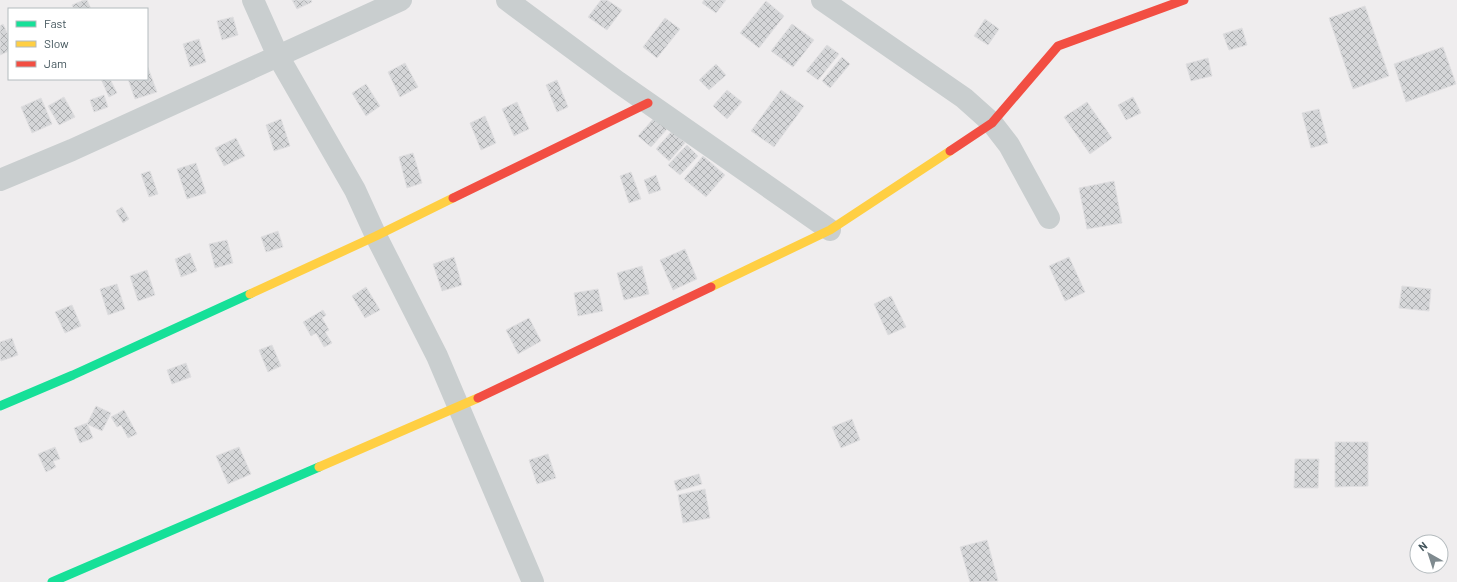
<svg xmlns="http://www.w3.org/2000/svg" width="1457" height="582" font-family="Barlow,sans-serif">
	<defs>
		<pattern id="building-cross-hatch" width="8" height="8" patternUnits="userSpaceOnUse"><rect width="8" height="8" fill="#d5d6d8"/><path d="M0 0l8 8M0 8l8-8" fill="none" stroke="#aeb0b2"/></pattern>
	</defs>
	<rect width="100%" height="100%" fill="#efedee"/>
	<path fill="url(#building-cross-hatch)" stroke="#e0dfe1" d="M84 0H87L91 9H74L72 5Z
		M292 0H311L312 2 297 9Z
		M601 0H607L622 10 607 30 588 17Z
		M704 0H726L716 13 702 3Z
		M766 1 784 16 759 48 740 33Z
		M1365 6 1389 76 1353 89 1329 18Z
		M233 17 238 35 222 40 217 21Z
		M665 18 680 29 657 58 643 47Z
		M985 19 999 29 988 45 974 36Z
		M3 24 9 37V51L0 55V26Z
		M792 24 814 40 793 67 771 51Z
		M1242 28 1247 45 1229 50 1223 34Z
		M199 39 206 62 190 67 183 44Z
		M827 45 839 54 818 80 806 71Z
		M1443 47 1456 84 1406 102 1394 64Z
		M842 57 850 64 830 88 822 81Z
		M1208 58 1212 76 1191 81 1186 64Z
		M405 63 418 87 400 97 388 72Z
		M716 64 726 75 709 90 699 80Z
		M147 65 157 92 135 99 128 79H147Z
		M101 79H110L117 93 109 97Z
		M557 80 568 107 557 112 546 85Z
		M366 84 380 106 366 116 352 93Z
		M727 90 742 102 727 119 713 106Z
		M781 90 804 106 774 147 751 131Z
		M104 95 108 107 94 112 90 100Z
		M64 97 75 117 59 125 48 106Z
		M1133 97 1141 113 1126 120 1118 105Z
		M41 98 52 124 32 133 21 107Z
		M517 102 529 129 514 136 502 109Z
		M1087 102 1112 138 1090 154 1064 117Z
		M1319 109 1328 143 1311 148 1302 113Z
		M485 116 496 143 481 150 470 123Z
		M655 117 668 128 651 147 638 136Z
		M281 119 290 146 274 151 266 125Z
		M672 131 685 143 669 161 656 149Z
		M236 138 245 156 224 166 215 148Z
		M687 145 698 156 680 175 668 165Z
		M413 153 422 183 407 188 399 157Z
		M703 156 725 175 706 197 684 179Z
		M196 163 206 193 187 199 177 169Z
		M150 171 158 194 149 197 141 174Z
		M631 172 641 199 629 203 620 176Z
		M656 175 661 190 649 194 644 180Z
		M1114 181 1122 223 1087 229 1079 188Z
		M122 207 129 219 123 223 116 211Z
		M278 231 283 247 266 252 261 237Z
		M227 240 233 263 215 268 209 244Z
		M685 249 697 279 673 290 660 260Z
		M190 253 197 271 181 277 175 259Z
		M454 257 462 285 442 291 433 264Z
		M1069 257 1085 292 1065 301 1049 266Z
		M642 266 649 294 624 300 617 273Z
		M147 270 155 295 138 301 130 276Z
		M117 284 125 309 108 315 100 289Z
		M1402 286 1431 289 1429 311 1399 308Z
		M366 287 380 310 365 318 352 296Z
		M598 289 603 311 578 316 574 293Z
		M891 296 906 327 888 335 874 304Z
		M72 305 81 326 65 333 55 312Z
		M323 310 326 315 322 318 329 330 325 332 332 343 324 347 316 333 311 336 303 322Z
		M529 318 541 341 518 354 506 330Z
		M12 338 18 355 1 361 0 357V342Z
		M272 345 281 366 268 372 259 350Z
		M186 363 191 377 172 384 167 370Z
		M96 406 111 413 102 431 87 424Z
		M124 410 137 434 128 438 121 425 117 427 111 417Z
		M852 419 860 440 841 448 832 427Z
		M87 423 93 438 80 443 74 428Z
		M1335 442H1368V486L1335 487Z
		M55 447 60 459 53 461 56 467 46 472 38 454Z
		M239 447 251 474 228 484 216 456Z
		M548 454 556 478 537 484 529 460Z
		M1295 459H1319L1318 488H1294Z
		M699 474 702 484 677 491 674 481Z
		M705 489 710 518 683 523 678 495Z
		M987 540 998 581 970 582 960 547Z"/>
	<g fill="none" stroke-linecap="round" stroke-linejoin="round">
		<path stroke="#c9cecf" stroke-width="22" d="M253 0 278 56 355 190 376 236 437 356 533 582
			M507 0 618 82 830 230
			M822 0 964 98 992 123 1009 145 1049 218
			M0 180 72 150 401 0"/>
		<path stroke="#16e098" stroke-width="9" d="M0 406 73 375 250 294
			M52 582 319 467"/>
		<path stroke="#ffcf43" stroke-width="9" d="M711 287 830 230 950 151
			M250 294 376 236 453 198
			M319 467 478 398"/>
		<path stroke="#f24e42" stroke-width="9" d="M950 151 992 123 1058 46 1184 0
			M453 198 648 103
			M478 398 711 287"/>
	</g>
	<rect x="8" y="8" width="140" height="72" fill="#ffffff" stroke="#b4bbbe"/>
	<rect x="16" y="21" width="20" height="6" fill="#16e098" stroke="#b4bbbe"/>
	<text x="44" y="28" font-size="12" fill="#43555c">Fast</text>
	<rect x="16" y="41" width="20" height="6" fill="#ffcf43" stroke="#b4bbbe"/>
	<text x="44" y="48" font-size="12" fill="#43555c">Slow</text>
	<rect x="16" y="61" width="20" height="6" fill="#f24e42" stroke="#b4bbbe"/>
	<text x="44" y="68" font-size="12" fill="#43555c">Jam</text>
	<g transform="translate(1429 554) rotate(321)"><circle r="19" fill="#ffffff" stroke="#b4bbbe"/>
	<path d="M0-3L7 15L0 10L-7 15Z" fill="#7f8a8f"/>
	<text y="-6" font-size="11" font-weight="bold" text-anchor="middle" fill="#43555c">N</text>
	</g>
</svg>
